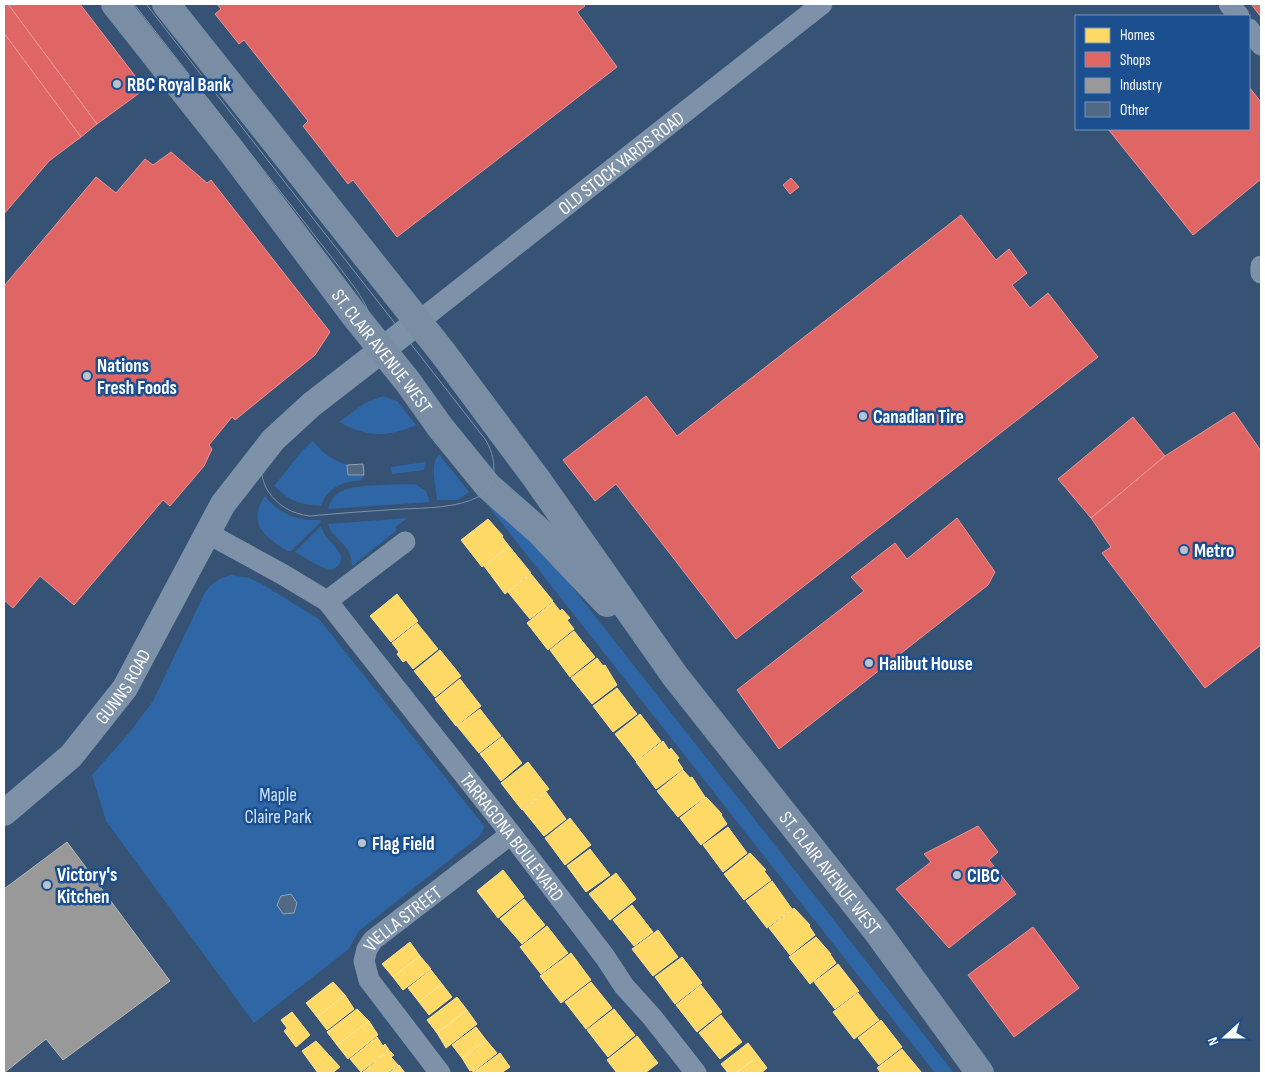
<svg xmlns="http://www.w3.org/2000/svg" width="1265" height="1077" font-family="'Sofia Sans Condensed',sans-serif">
	<rect width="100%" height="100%" fill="#365274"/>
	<path fill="#2f66a5" d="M383 396 397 401 416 425C387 438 366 437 339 422L365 403Z
		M313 441C324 454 331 459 347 465L348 475H364L361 480C342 482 328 487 321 506 297 504 292 502 274 486L302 451Z
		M439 454 469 492 457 500H437C436 486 429 466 439 454Z
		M425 462 424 470 392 474 391 467Z
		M415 484 426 491 430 502 328 509C330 502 333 497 338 493 354 483 396 485 415 484Z
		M265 496C280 515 298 521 321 520V522L291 551H288C266 538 246 524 265 496Z
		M486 503 516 525 562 574 954 1073H935Z
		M408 518 395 527 397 530 352 566C352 542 332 541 328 524Z
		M321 526C323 531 324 535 327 538 336 548 352 561 331 570L319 566 295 552Z
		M231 575 249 578 262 584 319 619 484 826 483 831 480 836 359 931 349 948 345 952 254 1023 106 821 92 775 129 733 153 701 205 592C213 582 219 578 231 575Z"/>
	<path fill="#ffd966" stroke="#ffe494" d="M488 519 503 536 502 537 509 546 482 567 461 540Z
		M509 546 531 573 505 594 484 566Z
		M531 574 553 601 530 619 508 592Z
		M397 594 418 621 391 642 370 616Z
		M553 602 560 611 562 609 570 618 567 620 574 629 548 650 527 623Z
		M417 623 438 649 413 669 406 660 403 662 397 654 399 652 392 643Z
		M574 631 595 657 570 677 550 650Z
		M440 650 461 676 435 697 414 671Z
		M597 658 603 666 605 665 617 685 592 704 571 678Z
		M460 679 481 706 456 726 435 699Z
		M617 688 637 714 613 732 593 706Z
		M480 709 501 736 479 753 457 726Z
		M640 714 661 741 636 761 615 734Z
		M502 737 522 763 501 781 480 754Z
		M663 741 669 750 671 748 679 758 677 760 683 769 656 789 636 762Z
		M528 762 549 789 522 810 501 783Z
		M683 770 690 778 692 777 705 797 678 817 657 791Z
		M546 792 566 819 544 836 523 810Z
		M706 797 722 814 721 815 727 824 701 845 680 818Z
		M570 818 591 845 565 865 545 838Z
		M728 827 747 853 723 872 703 845Z
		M590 849 610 875 586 892 567 866Z
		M750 853 766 870 764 871 771 880 744 900 724 874Z
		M503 870 524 897 498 918 477 891Z
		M616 873 636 899 610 920 589 894Z
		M772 881 792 909 767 928 746 901Z
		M524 899 545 925 522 944 500 919Z
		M632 905 653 932 634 946 613 920Z
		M794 908 810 925 809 926 815 935 790 955 769 928Z
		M547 926 568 953 541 974 520 947Z
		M658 930 678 957 653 976 632 949Z
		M816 937 831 954H830L836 963 810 984 789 957Z
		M410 942 420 956 393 977 382 964Z
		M571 953 591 980 561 1003 540 976Z
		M420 956 431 969 403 990 393 977Z
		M682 957 702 983 675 1004 655 977Z
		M838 964 859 991 835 1009 814 982Z
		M431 970 442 984 419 1002 408 988Z
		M333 982 345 995 317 1017 306 1003Z
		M591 982 612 1008 586 1029 565 1002Z
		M442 984 452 997 429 1015 419 1002Z
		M701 985 722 1012 697 1032 676 1005Z
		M858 993 879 1020 854 1039 833 1012Z
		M345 995 354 1009 327 1030 317 1017Z
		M457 997 467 1010 437 1033 427 1020Z
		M357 1009 369 1021 337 1045 327 1032Z
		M614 1009 635 1035 608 1057 587 1030Z
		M467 1010 477 1024 446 1048 437 1033Z
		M292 1012 310 1035 296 1047 284 1031 287 1028 281 1020Z
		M721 1015 742 1042 720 1059 699 1033Z
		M881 1020 902 1047 879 1065 858 1038Z
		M369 1021 378 1035 348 1059 337 1045Z
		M476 1027 486 1040 462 1058 452 1045Z
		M637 1036 658 1063 645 1073H617L607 1060Z
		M377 1037 383 1046 385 1044 389 1050 361 1072 350 1059Z
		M486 1040 497 1053 473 1072 472 1070 470 1071 462 1058Z
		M316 1041 340 1067 332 1073H318L302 1051Z
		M748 1043 758 1056 736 1073H728L721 1064Z
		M902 1049 922 1073H881L877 1068Z
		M389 1050 394 1055 391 1057 398 1065 387 1073H362Z
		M500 1053 510 1067 501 1073H473Z
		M758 1056 767 1068 761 1073H736Z
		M399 1065 405 1073H407H389Z"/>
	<path fill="#e06666" stroke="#e99494" d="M4 4H8L97 124 81 137 4 33Z
		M8 4H80L145 89 97 124Z
		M217 4H583L585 6 577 12 617 67 397 237 353 180 348 184 303 126 308 121 244 40 239 44 215 14 221 9Z
		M1251 4H1261V17Z
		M4 33 81 137 49 161 4 214Z
		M1249 87 1261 102V179L1193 235 1108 129H1249Z
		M171 152 207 183 211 180 330 332 315 355 235 420 232 417 209 445 212 449 204 466 170 506 163 500 74 605 40 576 13 608 4 600V286L96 177 116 193 145 159 153 165Z
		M791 178 799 187 790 194 783 185Z
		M961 215 996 260 1009 249 1027 273 1012 285 1030 308 1048 293 1098 357 736 639 616 484 595 501 563 460 646 396 677 436Z
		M1234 412 1261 451V645L1205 688 1102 553 1111 547 1091 518 1165 456Z
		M1133 417 1165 456 1091 518 1058 479Z
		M957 518 995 572 988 585 779 749 737 690 864 591 851 577 895 543 907 559Z
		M978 826 998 852 989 860 1016 894 949 948 896 889 931 862 924 854Z
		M1033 927 1079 988 1014 1037 968 975Z"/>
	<path fill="#999" stroke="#b8b8b8" d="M67 842 170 981 63 1060 46 1039 4 1073V889Z"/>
	<path fill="#526984" stroke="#92a2b6" d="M363 464 364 475H348L347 465Z
		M291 894 297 903 294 913 283 914 277 905 281 896Z"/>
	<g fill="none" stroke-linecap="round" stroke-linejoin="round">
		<g stroke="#7d92a8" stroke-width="21">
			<path d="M1229 4 1239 16"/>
			<path d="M1249 29 1261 45"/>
			<path d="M1261 266V273"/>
			<path id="s1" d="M418 322 822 4"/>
			<path id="s2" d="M207 533 282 574 327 601 511 834 605 957 624 986 652 1017 696 1073"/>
			<path d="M327 601 405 542"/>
			<path id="s3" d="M440 1073 369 980 364 961 367 949 373 940 511 834"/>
		</g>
		<path stroke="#7d92a8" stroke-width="26" id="s4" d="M4 813 71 756 125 688 223 504 273 440 311 405 418 322"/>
		<g stroke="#798da4" stroke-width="28">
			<path id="s5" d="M115 4 229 148 355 316 408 382 440 427 488 486 539 531 607 603"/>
			<path id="s6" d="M166 4 443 353 536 478 675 676 876 930 980 1073"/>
		</g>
		<path stroke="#7e92a7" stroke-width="1" d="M134 4 340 268C361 296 387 325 362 359 344 376 323 390 304 404 292 414 278 423 270 436 259 451 258 475 268 491 278 506 292 514 310 516 340 513 371 511 402 509 425 508 457 508 478 497 500 485 496 456 485 439L146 4"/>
	</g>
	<g fill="#b9c2ce" stroke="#1b4f8f" stroke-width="2">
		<circle cx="117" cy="84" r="5"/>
		<circle cx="87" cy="376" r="5"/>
		<circle cx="863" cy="416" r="5"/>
		<circle cx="1184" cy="550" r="5"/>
		<circle cx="869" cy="663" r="5"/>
		<circle cx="362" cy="843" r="5"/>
		<circle cx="957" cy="875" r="5"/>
		<circle cx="47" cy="885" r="5"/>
	</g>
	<g text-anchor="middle" stroke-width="5" stroke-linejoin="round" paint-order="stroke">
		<g font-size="19" font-weight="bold" fill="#fff" stroke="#1b4f8f" text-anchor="start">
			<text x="127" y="91">RBC Royal Bank</text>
			<text x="97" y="372">Nations<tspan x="97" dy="22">Fresh Foods</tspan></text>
			<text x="873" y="423">Canadian Tire</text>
			<text x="1194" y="557">Metro</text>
			<text x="879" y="670">Halibut House</text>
			<text x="372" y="850">Flag Field</text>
			<text x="57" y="881">Victory's<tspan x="57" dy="22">Kitchen</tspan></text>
			<text x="967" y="882">CIBC</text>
		</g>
		<g font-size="19" fill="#fff" stroke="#1b4f8f">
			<text dy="7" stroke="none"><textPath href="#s1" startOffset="258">OLD STOCK YARDS ROAD</textPath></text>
			<text dy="7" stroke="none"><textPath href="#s5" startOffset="438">ST. CLAIR AVENUE WEST</textPath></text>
			<text dy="7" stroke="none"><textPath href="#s4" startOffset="175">GUNNS ROAD</textPath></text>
			<text dy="7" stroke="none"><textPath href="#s2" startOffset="438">TARRAGONA BOULEVARD</textPath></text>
			<text dy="7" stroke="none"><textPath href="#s6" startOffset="1094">ST. CLAIR AVENUE WEST</textPath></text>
			<text dy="7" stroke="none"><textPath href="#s3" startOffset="196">VIELLA STREET</textPath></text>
		</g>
		<g font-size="19" fill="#cfe3fa" stroke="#1b4f8f">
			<text x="278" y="801">Maple<tspan x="278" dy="22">Claire Park</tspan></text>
		</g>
	</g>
	<rect width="1265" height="1077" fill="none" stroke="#ffffff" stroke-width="10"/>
	<rect x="1075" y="15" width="175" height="115" fill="#1b4f8f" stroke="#7695bc"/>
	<rect x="1085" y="28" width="25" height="15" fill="#ffd966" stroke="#7695bc"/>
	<text x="1120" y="40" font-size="15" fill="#ffffff">Homes</text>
	<rect x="1085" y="52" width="25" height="15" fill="#e06666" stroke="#7695bc"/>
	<text x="1120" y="65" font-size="15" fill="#ffffff">Shops</text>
	<rect x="1085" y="78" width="25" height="15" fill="#999999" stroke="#7695bc"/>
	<text x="1120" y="90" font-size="15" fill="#ffffff">Industry</text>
	<rect x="1085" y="102" width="25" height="15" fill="#526984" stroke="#7695bc"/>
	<text x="1120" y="115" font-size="15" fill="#ffffff">Other</text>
	<g transform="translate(1225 1037) rotate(249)" stroke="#1b4f8f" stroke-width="4" paint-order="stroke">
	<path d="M0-4L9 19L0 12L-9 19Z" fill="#ffffff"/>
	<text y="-8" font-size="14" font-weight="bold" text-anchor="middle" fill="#ffffff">N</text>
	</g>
</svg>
